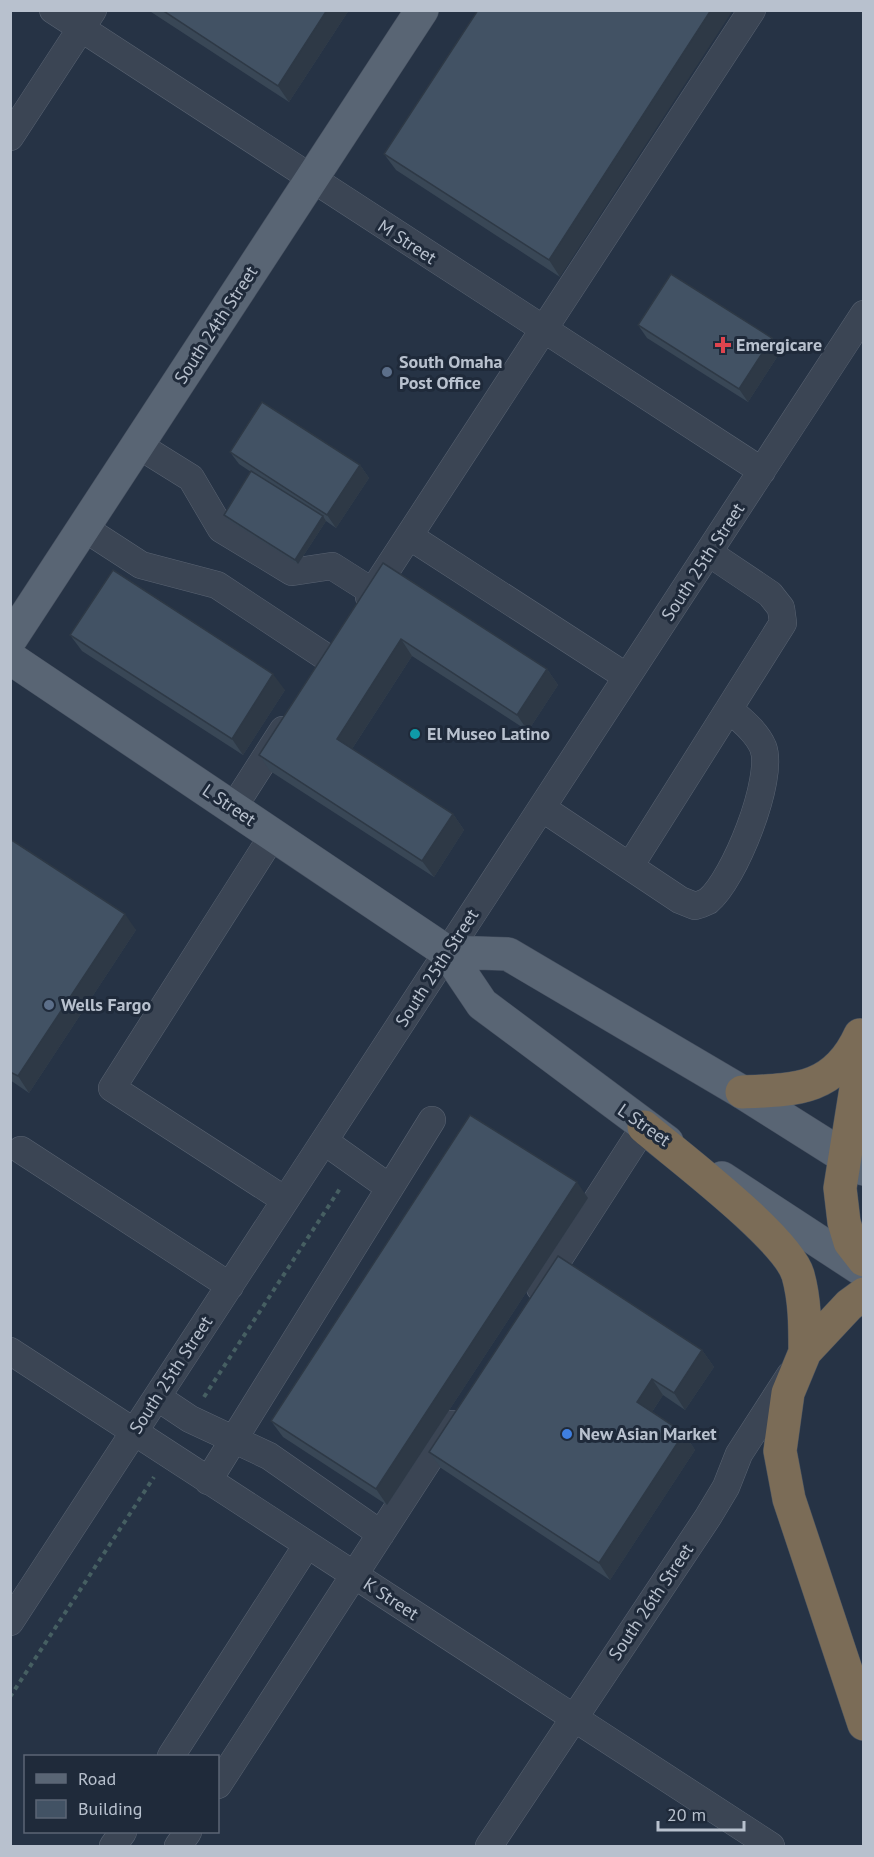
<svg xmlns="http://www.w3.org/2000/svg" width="874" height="1857" font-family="'PT Sans',sans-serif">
	<rect width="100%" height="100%" fill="#263345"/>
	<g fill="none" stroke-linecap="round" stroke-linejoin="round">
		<g stroke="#596372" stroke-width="28">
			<path id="minor" d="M53 10 762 471
				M10 137 93 10
				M138 445 191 478 221 529 292 572 332 566 373 592
				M84 528 141 565 217 585 329 659
				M409 536 627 677
				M369 597 752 10
				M233 808 283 730
				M542 808 680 900 695 906C699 905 704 903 708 901 734 880 775 778 763 747 756 731 741 720 729 709
				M273 835 112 1088 285 1200
				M630 866 783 623 781 608 770 594 709 553
				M324 1141 390 1188
				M21 1150 230 1286
				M540 1288 644 1127
				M10 1351 771 1846
				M157 1397 190 1419 269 1456 381 1534
				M208 1481 432 1120
				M10 1622 864 314
				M171 1756 307 1545
				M218 1785 452 1424
				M113 1846 123 1832
				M178 1846 188 1832
				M489 1846 708 1517 726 1487 739 1454 790 1375"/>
		</g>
		<g stroke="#444e5e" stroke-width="34">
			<path id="major" d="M10 640 422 10
				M10 658 447 952 482 1004 667 1142
				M447 952 508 954 742 1092 864 1169
				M722 1178 864 1271"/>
		</g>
		<g stroke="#45505f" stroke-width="34">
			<path id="highway" d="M864 1038 840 1188 844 1222 850 1242 864 1260
				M742 1092C796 1090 835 1090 860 1035
				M644 1127C678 1156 787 1238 798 1275 805 1300 805 1326 805 1352
				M864 1294 849 1305 805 1352 788 1393 780 1451 789 1499 864 1724"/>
		</g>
		<path stroke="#465f62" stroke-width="4" stroke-dasharray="4.5 4.5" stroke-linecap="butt" d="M204 1397 341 1187
			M10 1697 154 1477"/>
		<use href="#minor" stroke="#3b4554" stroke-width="27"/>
		<use href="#major" stroke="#596574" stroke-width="33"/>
		<use href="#highway" stroke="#7b6c57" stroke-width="33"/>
	</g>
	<path fill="#394756" d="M148 10H349L289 102Z
		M478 10 560 277 396 170 384 154Z
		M638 325 772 338 781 351 748 402 647 338Z
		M230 452 360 465 369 478 336 528 326 521 298 564 227 519 224 515 251 472 239 464Z
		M383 563 547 669 558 685 528 731 412 656 352 749 453 814 464 830 434 877 270 771 259 755Z
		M70 635 285 690 243 755 82 651Z
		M10 839 136 930 29 1093 10 1080Z
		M588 1198 387 1505 283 1437 271 1421Z
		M702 1350 714 1367 685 1410 663 1395 652 1412 684 1433 695 1450 610 1580 441 1468 429 1452Z"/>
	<path fill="#2e3946" d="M327 10H349L289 102 278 86Z
		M711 10H733L560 277 549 260Z
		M772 338 781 351 748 402 739 389Z
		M360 465 369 478 336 528 327 515Z
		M323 516 326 521 298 564 295 560Z
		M401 639 412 656 348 755 337 739Z
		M547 669 558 685 528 731 517 715Z
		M273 674 285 690 243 755 232 739Z
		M453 814 464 830 434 877 422 861Z
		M125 914 136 930 29 1093 18 1076Z
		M577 1182 588 1198 387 1505 376 1489Z
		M702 1350 714 1367 685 1410 674 1393Z
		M652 1379 663 1395 648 1418 637 1402Z
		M684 1433 695 1450 610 1580 599 1563Z"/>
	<path fill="#425264" stroke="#2e3946" stroke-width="1.5" d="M162 10H327L278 86Z
		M478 10H711L549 260 384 154Z
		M671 274 772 338 739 389 638 325Z
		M262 402 360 465 327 515 230 452Z
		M251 471 323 516 295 560 224 515Z
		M383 563 547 669 517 715 401 639 337 739 453 814 422 861 259 755Z
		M113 570 273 674 232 739 70 635Z
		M10 839 125 914 18 1076 10 1072Z
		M470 1115 577 1182 376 1489 271 1421Z
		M558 1256 702 1350 674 1393 652 1379 637 1402 684 1433 599 1563 429 1452Z"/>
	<path fill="#e0444e" stroke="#1f2a3a" stroke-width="2" d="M720 336h6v6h6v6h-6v6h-6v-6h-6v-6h6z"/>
	<g fill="#5c6f8a" stroke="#1f2a3a" stroke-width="2">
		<circle cx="387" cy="372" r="6"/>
		<circle cx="49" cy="1005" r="6"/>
	</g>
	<circle fill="#0f9aa8" stroke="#1f2a3a" stroke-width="2" cx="415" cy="734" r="6"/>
	<circle fill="#3f7fe0" stroke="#1f2a3a" stroke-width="2" cx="567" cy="1434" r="6"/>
	<g text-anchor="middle" stroke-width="6" stroke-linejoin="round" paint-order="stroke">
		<g font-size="18" fill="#b8c1ce" stroke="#1f2a3a">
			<text transform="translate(407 242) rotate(33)" y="6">M Street</text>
			<text transform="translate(216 325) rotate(-57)" y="6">South 24th Street</text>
			<text transform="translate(703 562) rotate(-57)" y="6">South 25th Street</text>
			<text transform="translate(229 805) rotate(34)" y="6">L Street</text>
			<text transform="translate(437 968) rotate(-57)" y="6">South 25th Street</text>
			<text transform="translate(644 1125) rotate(35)" y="6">L Street</text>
			<text transform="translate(171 1375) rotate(-57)" y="6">South 25th Street</text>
			<text transform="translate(391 1599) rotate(33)" y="6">K Street</text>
			<text transform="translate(651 1602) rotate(-56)" y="6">South 26th Street</text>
		</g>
		<g font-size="18" font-weight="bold" fill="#b8c1ce" stroke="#1f2a3a" text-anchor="start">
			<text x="736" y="351">Emergicare</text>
			<text x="399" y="368">South Omaha<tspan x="399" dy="21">Post Office</tspan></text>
			<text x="427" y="740">El Museo Latino</text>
			<text x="61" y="1011">Wells Fargo</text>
			<text x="579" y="1440">New Asian Market</text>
		</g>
	</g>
	<rect width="874" height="1857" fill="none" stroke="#b8c1ce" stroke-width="24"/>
	<rect x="24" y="1755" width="195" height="78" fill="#1f2a3a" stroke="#5c6675" stroke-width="1.5"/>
	<rect x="36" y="1774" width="30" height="9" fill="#596574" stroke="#5c6675" stroke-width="1.5"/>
	<text x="78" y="1785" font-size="18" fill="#b8c1ce">Road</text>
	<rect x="36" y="1800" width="30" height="18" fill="#425264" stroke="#5c6675" stroke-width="1.5"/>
	<text x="78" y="1815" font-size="18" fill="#b8c1ce">Building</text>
	<path d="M658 1821v9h86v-9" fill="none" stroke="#b8c1ce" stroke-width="3"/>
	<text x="667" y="1821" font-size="18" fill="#b8c1ce" stroke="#1f2a3a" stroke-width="4.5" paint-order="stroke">20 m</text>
</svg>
